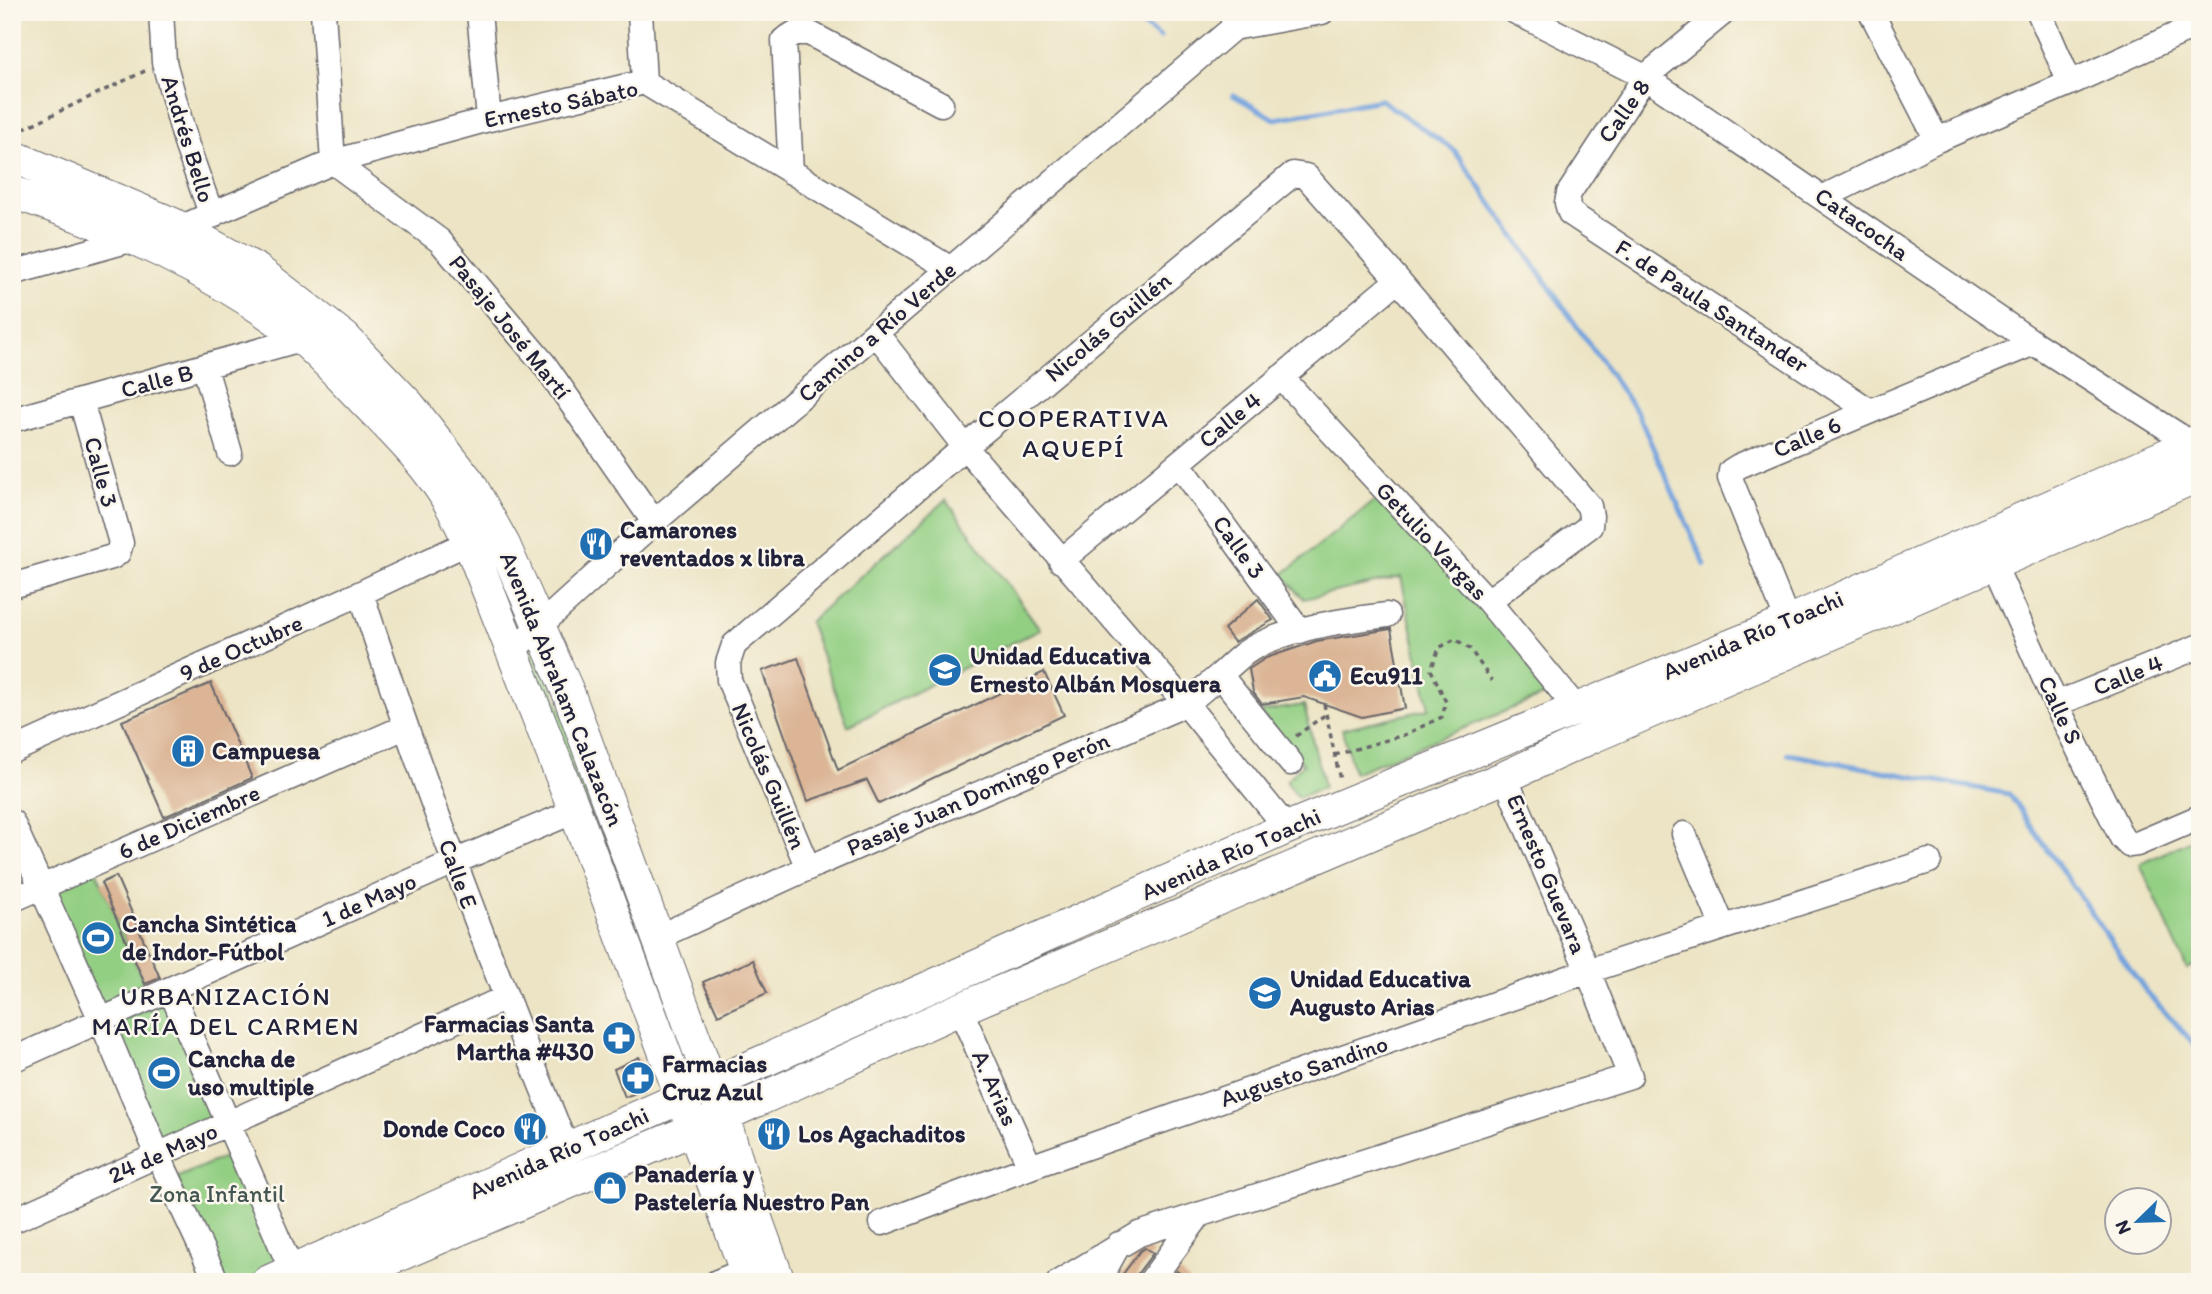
<svg xmlns="http://www.w3.org/2000/svg" width="2212" height="1294" font-family="Itim,sans-serif">
	<rect width="100%" height="100%" fill="#fbf7ec"/>
	<filter id="ink" filterUnits="userSpaceOnUse"><feTurbulence type="fractalNoise" baseFrequency=".0143" numOctaves="2"/><feDisplacementMap in="SourceGraphic" scale="14" xChannelSelector="R" yChannelSelector="G"/><feConvolveMatrix kernelMatrix="1 2 1 2 8 2 1 2 1" color-interpolation-filters="sRGB"/></filter>
	<filter id="wash" filterUnits="userSpaceOnUse"><feTurbulence type="fractalNoise" baseFrequency=".00686" numOctaves="4" result="noise"/><feDisplacementMap in="SourceGraphic" scale="28" xChannelSelector="R" yChannelSelector="G"/><feGaussianBlur stdDeviation="1.57" result="paint"/><feColorMatrix in="noise" values="0 0 0 0 0 0 0 0 0 0 0 0 0 0 0 0 0 1.4 0 .05"/><feComposite in="paint" operator="in"/></filter>
	<g filter="url(#wash)">
		<rect width="100%" height="100%" fill="#ece4c4"/>
		<path fill="#93cf83" stroke="#5a785f" stroke-width="2" d="M1380 496 1560 689 1354 773 1342 729 1429 709 1401 577 1304 599 1282 575Z
			M946 500 1040 629 848 726 809 622Z
			M537 646 693 1065 685 1068 527 651Z
			M1304 705 1324 787 1298 798 1286 781 1303 764 1260 712Z
			M2200 836V963L2187 969 2140 864Z
			M96 870 148 992 103 1011 50 890Z
			M169 1000 221 1120 161 1147 108 1026Z
			M233 1153 281 1265 244 1282H223L176 1178Z"/>
		<g fill="none" stroke-linecap="round" stroke-linejoin="round">
			<path stroke="#73a2dd" stroke-width="5" d="M1125 12 1160 37
				M1233 95 1275 119 1381 100 1454 150 1638 414 1705 565
				M1788 754 2009 794 2147 993 2200 1050"/>
		</g>
		<g id="blocks">
			<path fill="#dbb595" d="M1258 599 1273 620 1234 642 1224 629Z
				M1391 629 1405 708 1362 717 1304 697 1262 704 1253 692 1249 669 1266 658 1317 641Z
				M798 658 838 770 1044 672 1064 715 879 804 867 780 808 801 762 671Z
				M211 683 252 778 164 817 122 721Z
				M116 876 160 978 145 984 101 883Z
				M753 960 767 993 718 1015 703 982Z
				M639 1057 649 1080 644 1090 625 1097 614 1069Z
				M1145 1248 1153 1253 1138 1273 1135 1282H1117L1140 1251Z
				M1177 1271 1191 1282H1169Z"/>
		</g>
	</g>
	<g filter="url(#ink)">
		<use href="#blocks" fill-opacity="0" stroke="#69666b" stroke-width="2"/>
		<g fill="none" stroke-linecap="round" stroke-linejoin="round">
			<g stroke="#69666b" stroke-width="27">
				<path id="minor" d="M161 12 164 62 187 146 212 216
					M323 12 333 162 440 241 544 364 654 522
					M479 12 489 119
					M640 12 644 82
					M1516 12 1645 77 2034 343 2200 449
					M1724 12 1645 77 1569 193 1567 203 1570 213 1870 411
					M1871 12 1937 140
					M2039 12 2070 83
					M1233 28 1322 12
					M791 172 784 40 795 33H809L941 104
					M1824 197 1937 140 2070 83 2200 24
					M180 228 333 162 489 119 644 82 951 269
					M12 273 134 239
					M876 333 965 447 1186 704 1287 828
					M205 368 230 453
					M1281 377 1488 601 1577 709
					M12 420 301 339
					M1179 464 1300 631
					M1061 561 1398 280
					M1994 565 2056 704 2122 838 2129 845 2137 844 2200 817
					M12 586 112 557 118 553 121 543 81 401
					M361 593C422 782 492 966 567 1149
					M1788 622 1730 478 1731 471 1739 466 2034 343
					M512 651 654 522 1233 28V12
					M1220 675C1228 668 1236 660 1245 653 1279 629 1346 620 1387 615
					M2056 704 2200 646
					M12 751 361 593 469 542
					M12 822 101 1020 158 1155 217 1282
					M1684 834 1723 927
					M808 868 729 680 728 663 734 645 965 447 1293 174 1306 176 1398 280 1589 506 1591 516 1590 526 1488 601
					M12 900 405 727
					M656 938 808 868 1186 704 1220 675 1291 763
					M170 989 292 1271
					M960 1009 1030 1167
					M12 1060 454 862 575 811
					M12 1221 505 998
					M882 1223 1030 1167 1588 971 1929 861
					M717 1282 746 1270
					M1059 1282 1139 1234 1630 1076 1588 971 1505 777
					M1098 1282 1119 1244
					M1150 1282 1200 1214"/>
			</g>
			<g stroke="#69666b" stroke-width="34">
				<path id="major" d="M12 156 173 224 257 270 345 338 409 405 469 482 504 545 568 692 723 1116 749 1199 779 1282
					M12 192C114 226 216 270 301 338 324 357 344 381 365 402 395 433 429 466 450 504 457 516 463 529 469 542L575 811 750 1282
					M267 1282 1287 828 1788 622 2200 440
					M336 1282 694 1129 960 1009 1505 777 1592 737 2200 475"/>
			</g>
			<path stroke="#69666b" stroke-width="3.5" stroke-dasharray="5 5" stroke-linecap="butt" d="M14 133 147 70
				M1324 704 1340 780
				M1296 736 1326 714
				M1335 755 1404 735 1442 717 1446 702 1431 670 1439 648 1455 639 1470 649 1492 681"/>
			<use href="#minor" stroke="#fff" stroke-width="24"/>
			<use href="#major" stroke="#fff" stroke-width="32"/>
		</g>
	</g>
	<defs>
		<g id="restaurant-disc" transform="scale(1.75)"><circle r="9.5" fill="#1f6fb2" stroke="#fbf7ec"/><path d="M-5-6h1v4h1v-4h1v4h1v-4h1v5L-1.5 .5V6h-2V.5L-5-1ZM5-6V6H3V1.5H1.5Q1.5-4 5-6Z" fill="#fff"/></g>
		<g id="school-disc" transform="scale(1.75)"><circle r="9.5" fill="#1f6fb2" stroke="#fbf7ec"/><path d="M0-5L7-2L0 1L-7-2ZM-4 1L0 2.5L4 1V4Q0 6-4 4Z" fill="#fff"/></g>
		<g id="civic-disc" transform="scale(1.75)"><circle r="9.5" fill="#1f6fb2" stroke="#fbf7ec"/><path d="M-.6-6.5H3V-4.5H.6V-3L4-1V1h2V6H-6V1h2V-1L-.6-3ZM-1.2 2.5V6h2.4V2.5Z" fill="#fff"/></g>
		<g id="building-disc" transform="scale(1.75)"><circle r="9.5" fill="#1f6fb2" stroke="#fbf7ec"/><path d="M-4-6H4V6H1V3H-1V6H-4ZM-2.5-4.3h1.7v1.8h-1.7ZM.8-4.3h1.7v1.8H.8ZM-2.5-1h1.7V.8h-1.7ZM.8-1h1.7V.8H.8Z" fill="#fff"/></g>
		<g id="stadium-disc" transform="scale(1.75)"><circle r="9.5" fill="#1f6fb2" stroke="#fbf7ec"/><path d="M0-5a6.5 5 0 1 0 0 10a6.5 5 0 1 0 0-10ZM-3.5-1.8h7v3.6h-7Z" fill="#fff"/></g>
		<g id="pharmacy-disc" transform="scale(1.75)"><circle r="9.5" fill="#1f6fb2" stroke="#fbf7ec"/><path d="M-2-6h4v4h4v4h-4v4h-4v-4h-4v-4h4Z" fill="#fff"/></g>
		<g id="shop-disc" transform="scale(1.75)"><circle r="9.5" fill="#1f6fb2" stroke="#fbf7ec"/><path d="M-5-2.5h2.3a2.7 3.5 0 0 1 5.4 0H5L5.5 6h-11ZM-1.5-2.5h3a1.5 2.3 0 0 0-3 0Z" fill="#fff"/></g>
	</defs>
	<g fill-rule="evenodd">
		<use href="#restaurant-disc" x="596" y="544"/>
		<use href="#school-disc" x="945" y="670"/>
		<use href="#civic-disc" x="1325" y="676"/>
		<use href="#building-disc" x="188" y="751"/>
		<use href="#stadium-disc" x="98" y="938"/>
		<use href="#school-disc" x="1265" y="993"/>
		<use href="#pharmacy-disc" x="619" y="1038"/>
		<use href="#stadium-disc" x="164" y="1073"/>
		<use href="#pharmacy-disc" x="638" y="1078"/>
		<use href="#restaurant-disc" x="530" y="1129"/>
		<use href="#restaurant-disc" x="774" y="1134"/>
		<use href="#shop-disc" x="610" y="1188"/>
	</g>
	<g text-anchor="middle" stroke-width="5" stroke-linejoin="round" paint-order="stroke">
		<g font-size="24" fill="#22223b" stroke="#fbf7ec">
			<text transform="translate(561 104) rotate(-12)" y="8">Ernesto Sábato</text>
			<text transform="translate(1624 111) rotate(-55)" y="8">Calle 8</text>
			<text transform="translate(188 139) rotate(73)" y="8">Andrés Bello</text>
			<text transform="translate(1862 224) rotate(35)" y="8">Catacocha</text>
			<text transform="translate(1712 306) rotate(33)" y="8">F. de Paula Santander</text>
			<text transform="translate(510 327) rotate(51)" y="8">Pasaje José Martí</text>
			<text transform="translate(1108 327) rotate(-40)" y="8">Nicolás Guillén</text>
			<text transform="translate(877 332) rotate(-41)" y="8">Camino a Río Verde</text>
			<text transform="translate(157 381) rotate(-15)" y="8">Calle B</text>
			<text transform="translate(1230 420) rotate(-40)" y="8">Calle 4</text>
			<text transform="translate(1807 437) rotate(-23)" y="8">Calle 6</text>
			<text transform="translate(101 472) rotate(75)" y="8">Calle 3</text>
			<text transform="translate(1432 541) rotate(47)" y="8">Getulio Vargas</text>
			<text transform="translate(1239 547) rotate(54)" y="8">Calle 3</text>
			<text transform="translate(1753 635) rotate(-23)" y="8">Avenida Río Toachi</text>
			<text transform="translate(241 648) rotate(-24)" y="8">9 de Octubre</text>
			<text transform="translate(2128 675) rotate(-22)" y="8">Calle 4</text>
			<text transform="translate(562 689) rotate(68)" y="8">Avenida Abraham Calazacón</text>
			<text transform="translate(2060 710) rotate(65)" y="8">Calle S</text>
			<text transform="translate(769 776) rotate(67)" y="8">Nicolás Guillén</text>
			<text transform="translate(978 794) rotate(-23)" y="8">Pasaje Juan Domingo Perón</text>
			<text transform="translate(189 822) rotate(-24)" y="8">6 de Diciembre</text>
			<text transform="translate(1231 854) rotate(-24)" y="8">Avenida Río Toachi</text>
			<text transform="translate(458 874) rotate(70)" y="8">Calle E</text>
			<text transform="translate(1547 874) rotate(67)" y="8">Ernesto Guevara</text>
			<text transform="translate(369 900) rotate(-24)" y="8">1 de Mayo</text>
			<text transform="translate(1304 1071) rotate(-19)" y="8">Augusto Sandino</text>
			<text transform="translate(995 1088) rotate(66)" y="8">A. Arias</text>
			<text transform="translate(163 1153) rotate(-24)" y="8">24 de Mayo</text>
			<text transform="translate(559 1153) rotate(-24)" y="8">Avenida Río Toachi</text>
		</g>
		<g font-size="24" font-weight="bold" fill="#22223b" stroke="#fbf7ec" text-anchor="start">
			<text x="620" y="538">Camarones<tspan x="620" dy="28">reventados x libra</tspan></text>
			<text x="970" y="664">Unidad Educativa<tspan x="970" dy="28">Ernesto Albán Mosquera</tspan></text>
			<text x="1350" y="684">Ecu911</text>
			<text x="212" y="759">Campuesa</text>
			<text x="122" y="932">Cancha Sintética<tspan x="122" dy="28">de Indor-Fútbol</tspan></text>
			<text x="1290" y="987">Unidad Educativa<tspan x="1290" dy="28">Augusto Arias</tspan></text>
			<text x="594" y="1032" text-anchor="end">Farmacias Santa<tspan x="594" dy="28">Martha #430</tspan></text>
			<text x="188" y="1067">Cancha de<tspan x="188" dy="28">uso multiple</tspan></text>
			<text x="662" y="1072">Farmacias<tspan x="662" dy="28">Cruz Azul</tspan></text>
			<text x="505" y="1137" text-anchor="end">Donde Coco</text>
			<text x="798" y="1142">Los Agachaditos</text>
			<text x="634" y="1182">Panadería y<tspan x="634" dy="28">Pastelería Nuestro Pan</tspan></text>
		</g>
		<g font-size="24" fill="#445651" stroke="#fbf7ec">
			<text x="217" y="1202">Zona Infantil</text>
		</g>
		<g font-size="26" letter-spacing="2" fill="#22223b" stroke="#fbf7ec">
			<text x="1074" y="427">COOPERATIVA<tspan x="1074" dy="30">AQUEPÍ</tspan></text>
			<text x="226" y="1005">URBANIZACIÓN<tspan x="226" dy="30">MARÍA DEL CARMEN</tspan></text>
		</g>
	</g>
	<rect width="2212" height="1294" fill="none" stroke="#fbf7ec" stroke-width="42"/>
	<g transform="translate(2138 1221) rotate(247)"><circle r="33" fill="#fbf7ec" stroke="#a4a2a5" stroke-width="2"/>
	<path d="M0-5L12 26L0 18L-12 26Z" fill="#1f6fb2"/>
	<text y="-10" font-size="19" font-weight="bold" text-anchor="middle" fill="#22223b">N</text>
	</g>
</svg>
